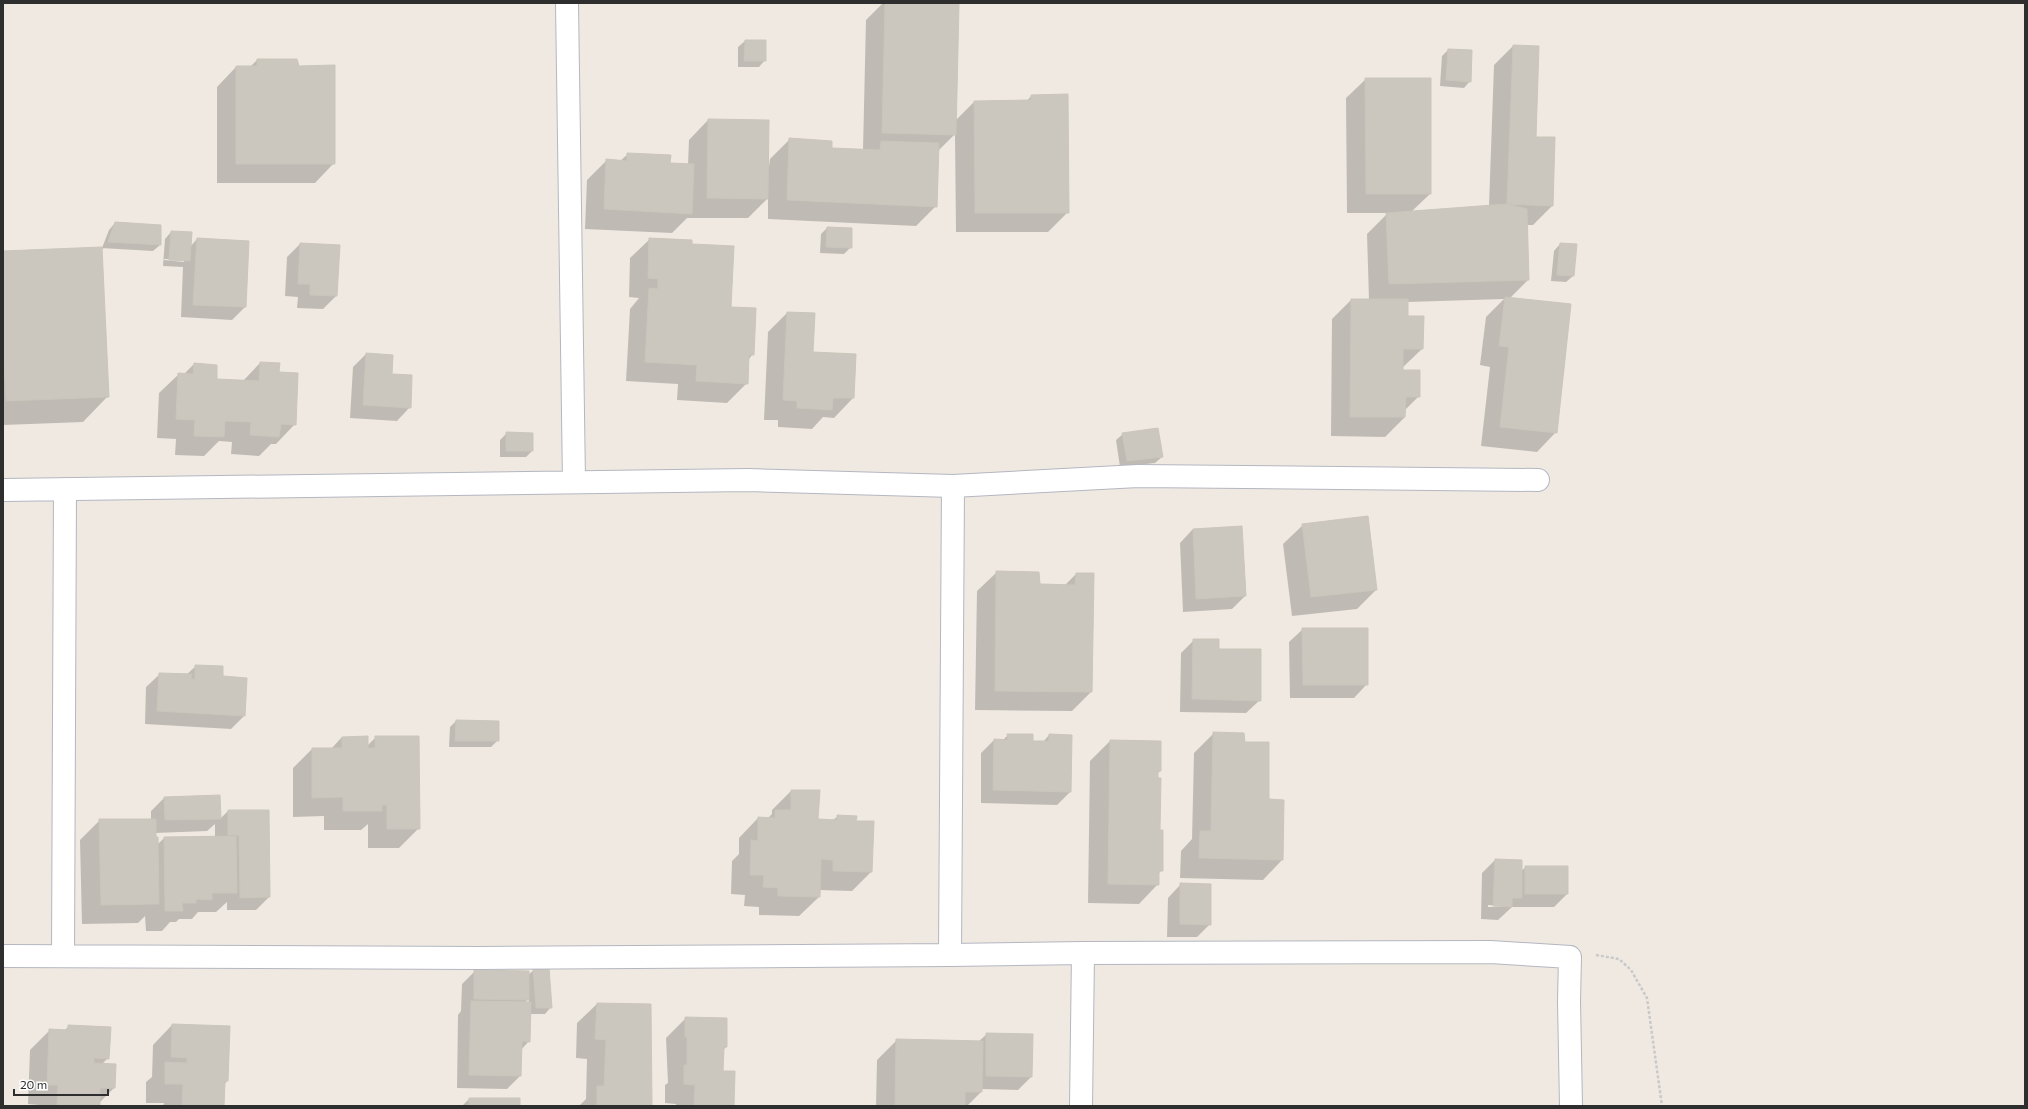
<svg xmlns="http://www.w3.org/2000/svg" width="2028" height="1109" font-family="Commissioner,sans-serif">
	<rect width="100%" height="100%" fill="#efe9e1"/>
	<path fill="#0003" fill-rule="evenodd" d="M883 3H958L955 121 974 102H1026L1031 96 1068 212 1048 232H956L955 134 938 151 936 206 916 226 768 219V198L748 218H687L672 233 585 229 587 180 606 161H620L628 154 669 164 688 165 689 140 708 120 768 166H769L770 159 789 140 831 149 863 150 866 20Z
		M745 41H765V60L759 67H738V47Z
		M1513 46 1552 206 1533 225H1526L1528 280 1510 298 1556 432 1537 452 1481 446 1490 367 1480 365 1486 317 1504 299 1407 302V317L1422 349 1402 368 1419 396 1405 410V417L1385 437 1331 436 1332 319 1351 300H1369L1367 234 1388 213H1347L1346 98 1366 79 1430 194 1411 212 1489 206 1494 65Z
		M1448 50 1470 81 1464 88 1440 86 1442 56Z
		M257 60 334 163 315 183H217V87L236 67H250Z
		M115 223 160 245 153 251 101 248 108 396 83 422 3 425V252L102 248 109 230Z
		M827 228 851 247 844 254 820 253 821 234Z
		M171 232 190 247 197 239 245 307 232 320 181 317 183 267 163 266 165 239ZM164 259 184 260V262L164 260Z
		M650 239 691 245 730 308 753 354 748 360 747 383 727 403 677 400 678 384 626 381 630 309 639 298 629 297 630 258Z
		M300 244 336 296 323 309 297 308 298 297 285 296 287 257Z
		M1560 244 1573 276 1566 282 1551 281 1554 251Z
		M787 313 812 353 855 355 853 398 834 418 823 417 812 429 778 427V420H764L768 332Z
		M366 354 410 407 397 421 350 418 353 367Z
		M260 363 278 373 295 424 276 444H271L259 456 231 454 232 442 219 441 204 456 175 455 176 439 157 438 159 393 179 374H184L194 364 216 380 243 381Z
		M507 433 532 451 526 457H500V440Z
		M1123 434 1162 457 1155 463 1120 467 1116 440Z
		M1303 525 1376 590 1357 609 1292 616 1283 544Z
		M1241 527 1245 596 1232 609 1183 612 1180 543 1193 529Z
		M997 572 1039 585 1064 586 1076 574 1091 692 1072 711 975 710 977 591Z
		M1303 629 1367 684 1354 698H1290L1289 642Z
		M1194 640 1218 650 1260 700 1246 713 1180 712 1181 653Z
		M196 666 222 677 244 716 231 729 145 724 146 687 160 674 186 675Z
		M456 721 498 740 491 747H449L450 727Z
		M1214 733 1244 743 1268 800 1283 801 1282 860 1263 880 1180 878 1181 851 1192 839 1194 753Z
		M1008 735 1033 742H1043L1049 735 1070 792 1057 805 981 803V753L994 740 1002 741Z
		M342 737 367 746 376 737 419 828 399 848H368V824L361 830H324V816L293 817V768L312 749H331Z
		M1110 741 1160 771 1157 774 1162 870 1158 874V884L1139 904 1088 903 1090 761Z
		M791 791 817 820 832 821 838 816 855 822 871 872 852 891 819 890V897L799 916 759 915V907L744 906 745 895 731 894 732 861 739 854V838L758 818 767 819 772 814V810Z
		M219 796 220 819 228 811 269 897 256 910H227V902L216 912H198L192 919H179L176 922H170L162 931H146L145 916 138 923 82 924 80 840 100 820H151V811L164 798ZM215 824V837L164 838 157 845 155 833 207 831Z
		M1495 860 1521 871 1526 867 1567 894 1554 907H1512L1498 920 1481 919 1482 873ZM1488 905 1506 906 1504 907H1488Z
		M1181 884 1210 924 1197 937H1167L1168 898Z
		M534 970 551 1007 545 1014H530L529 1041 521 1050 520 1076 507 1089 457 1088 458 1015 461 1011 462 984 475 971 528 975ZM529 998V1003H524Z
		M597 1004 650 1005 651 1106H579L586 1099 587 1059 576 1058 577 1023Z
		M686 1018 726 1047 723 1050 722 1072 733 1106H676V1104L665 1103V1085L668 1083 666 1038Z
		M172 1025 227 1081 224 1085 223 1106H163L164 1103H146V1082L152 1077 153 1045Z
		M69 1026 108 1058 102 1064 114 1088 99 1103V1106H39V1105L28 1104 30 1050 50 1030 64 1031Z
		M987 1034 1031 1077 1018 1090 981 1089V1092L967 1106H876L877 1060 897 1040 978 1042Z
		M469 1099 519 1106H462Z"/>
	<path fill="#cbc7bf" stroke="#cbc5ba" d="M885 3H959L956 135 882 133Z
		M745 40H766V61H744Z
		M1513 45 1539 46 1536 137H1555L1553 206 1507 204Z
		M1448 49 1472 50 1471 82 1446 80Z
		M257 59H297L299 66 335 65V164H236V66H257Z
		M1365 78H1431V194H1366Z
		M1068 94 1069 213H975L974 101 1031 100V95Z
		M708 119 769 120 768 199 707 198Z
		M789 138 832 141V148L880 150 881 141 939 143 937 207 787 200Z
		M627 153 671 155 670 163 694 164 692 214 604 209 606 159 627 161Z
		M1507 204 1527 209 1529 280 1389 284 1386 213Z
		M115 222 161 225V245L108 242Z
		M827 227 852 228V248L826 247Z
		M171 231 192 232 190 261 169 260Z
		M197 238 249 241 246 307 193 305Z
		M649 238 692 240V244L734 246 731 307 756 308 754 355H749L748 384 696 381 697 365 645 362 649 288 658 289V279L648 278Z
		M300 243 340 245 337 296 310 295V284H298Z
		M1560 243 1577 244 1574 276 1557 275Z
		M102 247 109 397 6 401 3 344V251Z
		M1505 297 1571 304 1557 433 1500 427 1509 347 1499 346Z
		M1351 299H1408V316H1424L1423 349H1403V370H1420V397H1406L1405 417H1350Z
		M787 312 815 313 813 352 856 354 854 398H833L832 410 797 408V401L783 400Z
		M366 353 393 355 392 374 412 375 411 408 363 405Z
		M260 362 280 363 279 372 298 373 296 425 281 424 279 437 250 435 251 422 225 421 224 437 194 436 195 420 176 419 178 373 193 374 194 363 217 365V379L259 381Z
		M1158 428 1163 457 1127 461 1122 433Z
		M506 432 533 433V451H506Z
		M1368 516 1377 590 1311 597 1302 524Z
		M1242 526 1246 596 1196 599 1193 529Z
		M996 571 1039 572 1040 584 1075 585 1076 573H1094L1092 692 995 691Z
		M1302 628H1368V685H1303Z
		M1193 639H1219V649H1261V701L1192 699Z
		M195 665 223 666V676L247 678 245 716 157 711 159 673 192 674 191 679H195Z
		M456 720 499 721V741H455Z
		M1213 732 1244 733 1245 742H1269V799L1284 800 1283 860 1199 858 1200 831H1211Z
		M1007 734H1033V741H1049V734L1072 735 1071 792 993 790 994 739 1008 740Z
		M368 736V748H375V736H419L420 829H387V805H382V811H343V797L312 798V748H342V737Z
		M1110 740 1161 741V771H1158V778H1161L1160 830H1163V871H1159V885L1108 884Z
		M791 790H820L818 819 837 820V815L857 816 856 821H874L872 872 833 871V860L821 859 820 897 778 896V888L763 887 764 875H750L751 840 758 841V817L775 818V810H791Z
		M220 795 221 819 165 820 164 797Z
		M228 810H269L270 897 240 898 239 835H228Z
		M99 819H156V837H158L159 904 101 905Z
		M236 836 237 893H212V900L196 899V903H182L183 911H165L164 837Z
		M1495 859 1522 860V898H1512V907L1493 906Z
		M1525 866H1568V894H1525Z
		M1180 883 1211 884V925L1180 924Z
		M549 968 552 1008H536L533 969Z
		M474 970 529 971V1000L474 999Z
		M471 1001 531 1002 530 1042 522 1041 521 1076 469 1075Z
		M597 1003 651 1004 652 1106H597V1086H604L606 1040 595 1039Z
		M685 1017 727 1018V1047H724L723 1071H735L734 1106H694L695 1085 684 1084V1065H687V1037H685Z
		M172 1024 230 1026 228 1081H225L224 1106H182L183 1084H165V1062L187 1063V1058L171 1057Z
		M68 1025 111 1027 109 1059 94 1058V1063L116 1064 115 1088H100V1106H57L58 1085H47L49 1029 68 1030Z
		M986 1033 1033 1034 1032 1077 986 1076Z
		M896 1039 983 1041 982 1092H965V1106H895Z
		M469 1098H520V1106H469Z"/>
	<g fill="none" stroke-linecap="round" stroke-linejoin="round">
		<g stroke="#b4b7c1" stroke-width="24">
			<path id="minor" d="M567 3 574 482
				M3 490 748 480 953 486 1138 476 1538 480
				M950 955 953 486
				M3 956 479 958 950 955 1083 953 1490 952 1570 957 1569 1001 1571 1106
				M63 956 65 489
				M1081 1106 1083 953"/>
		</g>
		<path stroke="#c9c9c9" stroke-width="2.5" stroke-dasharray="3 2" stroke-linecap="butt" d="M1596 955 1619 959 1631 970 1647 998 1662 1106"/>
		<use href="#minor" stroke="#fff" stroke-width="22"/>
	</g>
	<rect width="2028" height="1109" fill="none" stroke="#2e2e2e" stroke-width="8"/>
	<path d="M14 1089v6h94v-6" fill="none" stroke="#2e2e2e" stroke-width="2"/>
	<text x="20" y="1089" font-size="12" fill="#2e2e2e" stroke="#ffffff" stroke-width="3" paint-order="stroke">20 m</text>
</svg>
